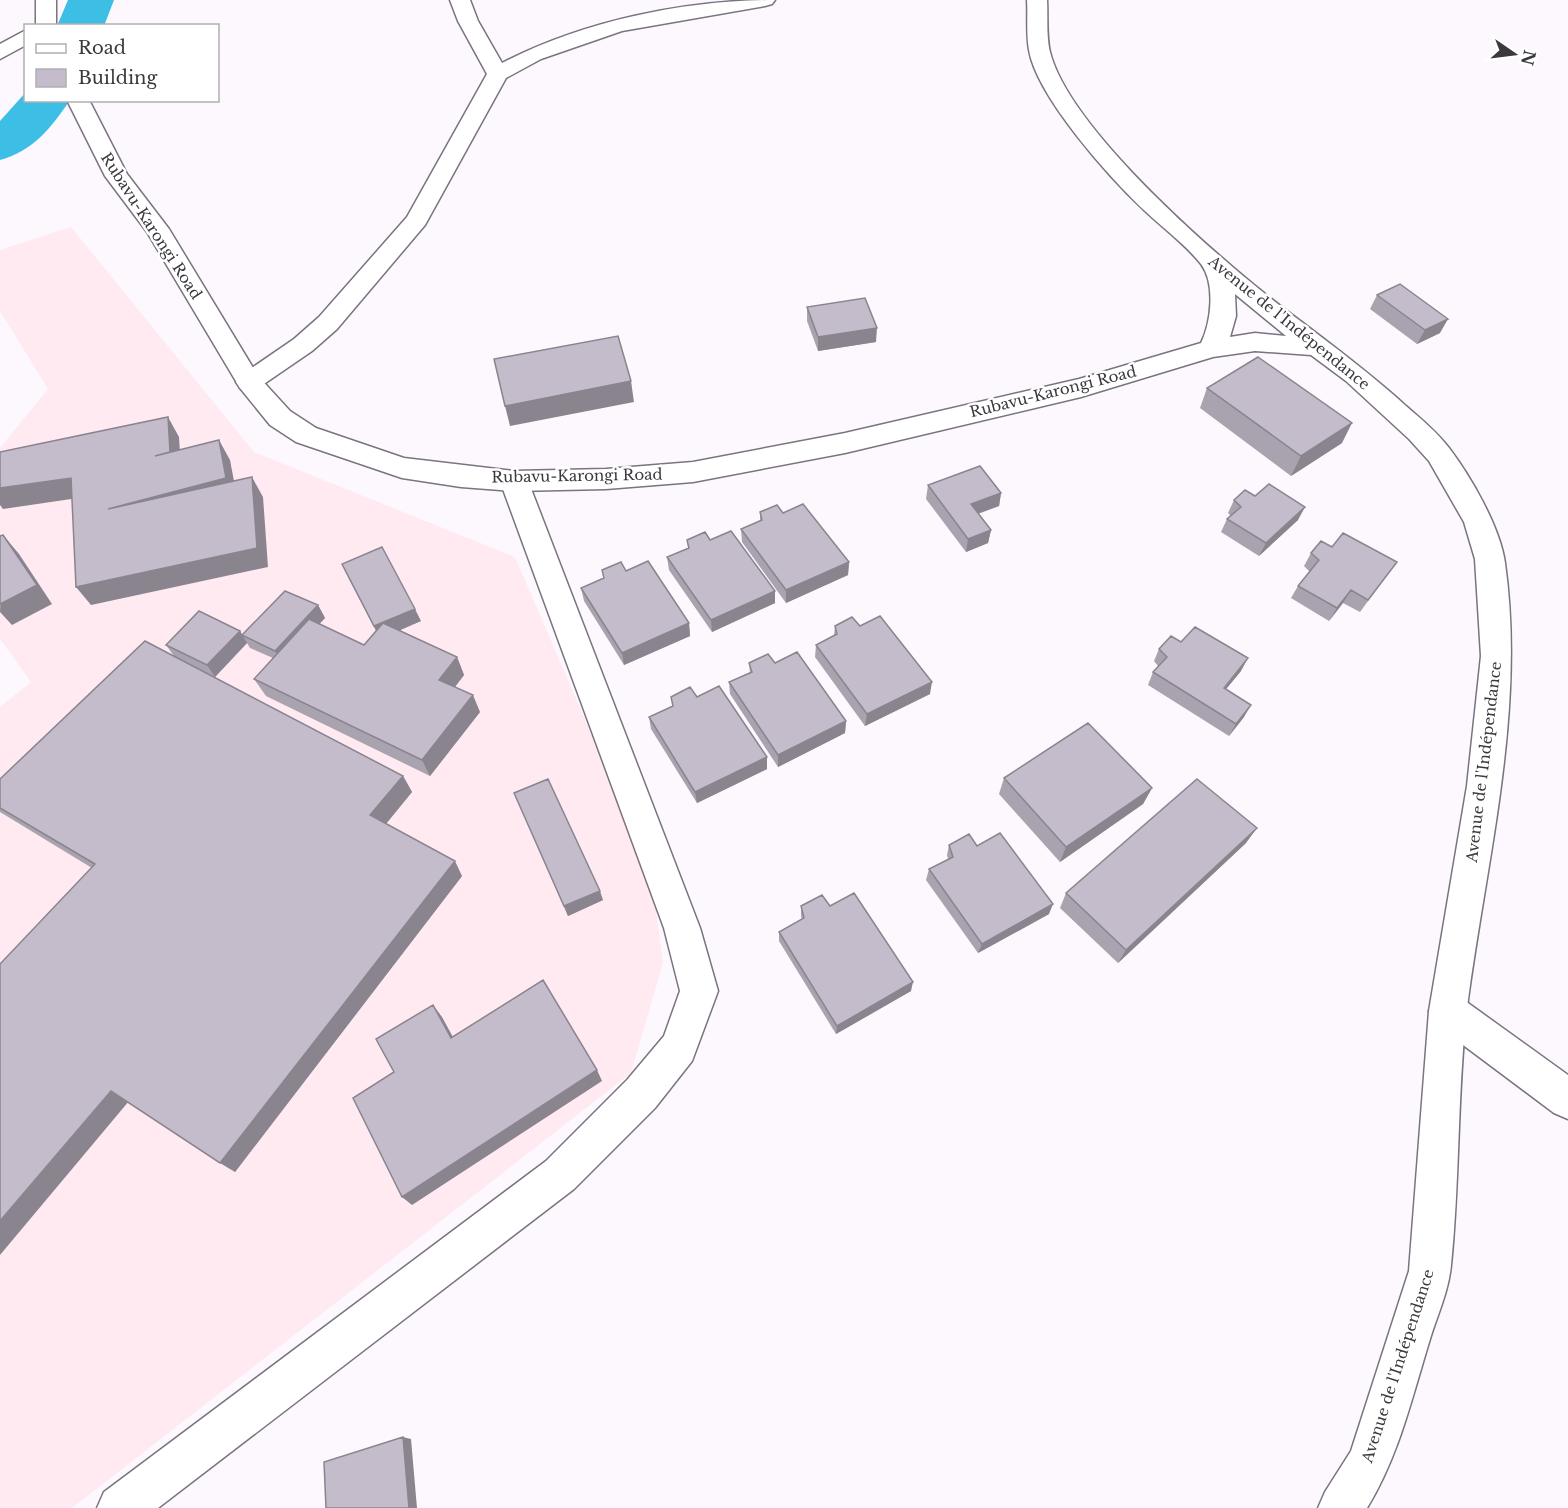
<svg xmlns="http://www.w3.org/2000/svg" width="1568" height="1508" font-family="'Libre Baskerville',serif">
	<rect width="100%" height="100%" fill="#fcf8fe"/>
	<path fill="#feeaf0" d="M71 227 254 452 515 557 651 873 663 963 631 1073 72 1508H0V707L31 682 0 639V448L48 389 0 311V250Z"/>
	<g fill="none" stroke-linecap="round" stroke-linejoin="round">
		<path fill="#3dbfe5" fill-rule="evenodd" d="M68 0H114L104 26H57Z
			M26 92V100H70C51 128 33 151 0 160V121Z"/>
		<g stroke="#7a7380" stroke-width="3">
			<path id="minor" d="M450 0H470L478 21 502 63C584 21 684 0 775 0L772 4 765 6 622 31 541 59 506 78 425 225 337 329 312 351 258 388 249 391 240 388 236 382 240 376 294 339 319 317 407 217 487 74 458 21Z
				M26 30V45L0 59V44Z
				M514 471 524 474 528 481 700 928 718 991 692 1061 655 1108 574 1189 158 1508H97L104 1492 546 1161 627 1080 664 1036 680 991 664 928 500 481 504 474Z"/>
		</g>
		<g stroke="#7a7380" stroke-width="3">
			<path id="tertiary" d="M1448 993 1461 998 1568 1075V1119L1554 1113 1435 1024 1429 1011 1435 998Z"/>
		</g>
		<g stroke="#7a7380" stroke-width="3">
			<path id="trunk" d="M36 0H56V26H36Z
				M1027 0H1047C1048 16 1046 36 1050 52 1070 132 1231 270 1299 320 1336 348 1372 375 1406 406 1421 419 1437 432 1449 448 1471 477 1500 527 1505 563 1526 712 1486 861 1467 1007 1457 1093 1460 1180 1451 1265 1449 1290 1437 1316 1430 1339 1412 1397 1399 1456 1367 1508H1318L1325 1492 1351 1451 1409 1271 1429 1011 1467 786 1481 656 1475 559 1464 522 1429 461 1409 439 1346 381 1311 355 1255 351 1213 357 1081 397 845 453 693 482 606 489 514 491 461 487 402 478 296 442 270 425 240 388 147 232 105 176 67 100H89L127 174 169 229 258 376 290 411 316 428 404 458 514 471 606 469 693 462 845 433 1079 379 1201 343C1211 323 1216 284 1201 264 1186 245 1163 228 1145 211 1110 178 1037 97 1029 50 1026 34 1028 16 1027 0ZM1235 294 1286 336 1255 333 1230 337 1236 316Z"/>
		</g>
		<use href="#minor" fill="#fff" fill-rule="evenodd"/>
		<use href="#tertiary" fill="#fff" fill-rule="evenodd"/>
		<use href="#trunk" fill="#fff" fill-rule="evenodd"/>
	</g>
	<path fill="#a9a2af" d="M1377 295 1440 333 1417 344 1370 309Z
		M807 307 876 342 818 351 807 321Z
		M1207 388 1342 443 1291 476 1200 408Z
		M928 485 1001 493 999 506 978 514 991 530 988 543 966 552 926 499Z
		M1255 496 1298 520 1259 556 1221 532 1227 519 1231 516 1228 513 1234 500Z
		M760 512 783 513 849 562 848 575 786 603 742 542 741 529 760 521Z
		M687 540H710L775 603 712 632 669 570 667 557 688 548Z
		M1332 547 1397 562 1388 574 1360 612 1343 603 1329 621 1291 598 1298 586 1310 572 1304 566 1311 553Z
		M348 577 421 621 399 630 457 657 464 675 455 687 480 712 430 776 266 696 254 679 273 658 250 648 247 643 215 677 192 666 403 776 412 792 386 824 462 876 235 1172 92 868 0 812V779L174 656 166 645 240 631 242 635 318 605 325 618 319 624 364 645 376 631Z
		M581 588 689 623 690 636 624 665 584 601Z
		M835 626 930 694 865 726 815 657 816 645 834 636Z
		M1181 642 1241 671 1226 689 1244 717 1229 736 1148 685 1153 672 1158 666 1154 661 1159 649Z
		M749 663H775L846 721 845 733 778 767 730 694 729 682 750 673Z
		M697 697 767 769 697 803 651 729 649 717Z
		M1004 778 1152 788 1143 804 1060 862 999 794Z
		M514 793 603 900 568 916Z
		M1246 843 1118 963 1060 908 1066 893Z
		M949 845 977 846 1049 914 978 953 926 880 929 869 948 859 947 855Z
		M801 906 911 991 836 1034 779 941V932L802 919 801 916Z"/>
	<path fill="#89848e" d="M1448 319 1440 333 1417 344 1425 330Z
		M877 328 876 342 818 351V337Z
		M631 381 634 402 510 426 505 406Z
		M168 417 179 437 181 471 155 456Z
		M1352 423 1342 443 1291 476 1301 456Z
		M219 440 230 460 237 497 108 509Z
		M252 477 263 497 268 567 91 605 76 587Z
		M71 478 85 497 3 509 0 505V488Z
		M1001 493 999 506 968 517 971 504Z
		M1305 507 1298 520 1259 556 1266 543Z
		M991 530 988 543 966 552 968 539Z
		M3 535 19 554 52 604 12 625 0 612Z
		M849 562 848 575 786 603V590Z
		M1351 590 1343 603 1329 621 1337 608Z
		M775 591V603L712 632 711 620Z
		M318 605 325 618 283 663 275 651Z
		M415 609 421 621 380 639 374 626Z
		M689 623 690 636 624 665 622 653Z
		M240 631 247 643 215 677 207 665Z
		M457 657 464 675 447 697 439 680Z
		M1248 658 1241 671 1217 700 1224 688Z
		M932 682 930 694 865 726 867 714Z
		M473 695 480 712 430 776 422 760Z
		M1251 705 1244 717 1229 736 1236 724Z
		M846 721 845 733 778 767V755Z
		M767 757V769L697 803 695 792Z
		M403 776 412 792 380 831 370 815Z
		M1152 788 1143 804 1060 862 1066 847Z
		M1257 828 1246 843 1118 963 1126 950Z
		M455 861 462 876 235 1172 220 1163Z
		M600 891 603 900 568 916 564 906Z
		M1053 904 1049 914 978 953 982 944Z
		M913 982 911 991 836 1034 837 1026Z
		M433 1005 442 1017 460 1050 451 1038Z
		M597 1070 602 1081 412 1205 402 1197Z
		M111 1091 129 1101 0 1255V1221Z
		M403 1437 411 1439 417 1508H409Z"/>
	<path fill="#c4bccb" stroke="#89848e" stroke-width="1.5" d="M1400 284 1448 319 1425 330 1377 295Z
		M865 298 877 328 818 337 807 307Z
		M618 336 631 381 505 406 494 359Z
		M1258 357 1352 423 1301 456 1207 388Z
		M168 417 170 452 155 456 219 440 226 478 108 509 252 477 257 548 76 587 71 478 0 488V452Z
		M980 466 1001 493 971 504 991 530 968 539 928 485Z
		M1269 484 1305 507 1266 543 1227 519 1241 507 1234 500 1245 490 1255 496Z
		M803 504 849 562 786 590 741 529 762 520 760 512 777 505 783 513Z
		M731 531 775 591 711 620 667 557 689 548 687 540 705 532 710 540Z
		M1343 533 1397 562 1368 600 1351 590 1337 608 1298 586 1319 560 1311 553 1321 541 1332 547Z
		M3 535 37 585 0 604V536Z
		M382 547 415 609 374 626 342 564Z
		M648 561 689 623 622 653 581 588 604 578 602 570 621 562 626 571Z
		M285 591 318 605 275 651 242 635Z
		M199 611 240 631 207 665 166 645Z
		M880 616 932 682 867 714 816 645 837 634 835 626 852 617 860 626Z
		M309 619 364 645 383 623 457 657 439 680 473 695 422 760 254 679Z
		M1195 627 1248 658 1224 688 1251 705 1236 724 1153 672 1167 657 1159 649 1171 636 1181 642Z
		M145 641 403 776 370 815 455 861 220 1163 111 1091 0 1221V964L95 864 0 808V779Z
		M797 652 846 721 778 755 729 682 752 672 749 663 768 654 775 663Z
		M719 686 767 757 695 792 649 717 673 706 671 697 690 687 697 697Z
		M1088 723 1152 788 1066 847 1004 778Z
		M548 779 600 891 564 906 514 793Z
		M1197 779 1257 828 1126 950 1066 893Z
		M1000 833 1053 904 982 944 929 869 953 857 949 845 969 834 977 846Z
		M854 893 913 982 837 1026 779 932 804 918 801 906 822 895 830 906Z
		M543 980 597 1070 402 1197 353 1098 394 1072 376 1039 433 1005 451 1038Z
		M403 1437 409 1508H326L324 1462Z"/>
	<g text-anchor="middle" stroke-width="5" stroke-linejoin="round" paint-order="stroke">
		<g font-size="15" fill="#3b383e" stroke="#fff">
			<text transform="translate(151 226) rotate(57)" y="5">Rubavu-Karongi Road</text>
			<text transform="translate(1289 323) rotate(39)" y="5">Avenue de l'Indépendance</text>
			<text transform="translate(1053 392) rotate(-14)" y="5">Rubavu-Karongi Road</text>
			<text transform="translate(577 476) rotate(-1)" y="5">Rubavu-Karongi Road</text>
			<text transform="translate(1484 762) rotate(-83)" y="5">Avenue de l'Indépendance</text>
			<text transform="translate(1398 1366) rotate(-72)" y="5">Avenue de l'Indépendance</text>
		</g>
	</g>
	<rect x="24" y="24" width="195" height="78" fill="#ffffff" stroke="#b1afb2" stroke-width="1.5"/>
	<rect x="36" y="44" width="30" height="9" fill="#ffffff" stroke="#b1afb2" stroke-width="1.5"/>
	<text x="78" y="54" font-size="18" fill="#3b383e">Road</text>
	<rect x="36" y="69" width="30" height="18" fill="#c4bccb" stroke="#b1afb2" stroke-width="1.5"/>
	<text x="78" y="84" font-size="18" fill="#3b383e">Building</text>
	<g transform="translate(1514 54) rotate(104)" stroke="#ffffff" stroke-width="4.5" paint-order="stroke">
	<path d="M0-4.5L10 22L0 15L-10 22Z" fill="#3b383e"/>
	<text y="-9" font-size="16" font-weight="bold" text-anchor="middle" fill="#3b383e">N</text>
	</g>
</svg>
